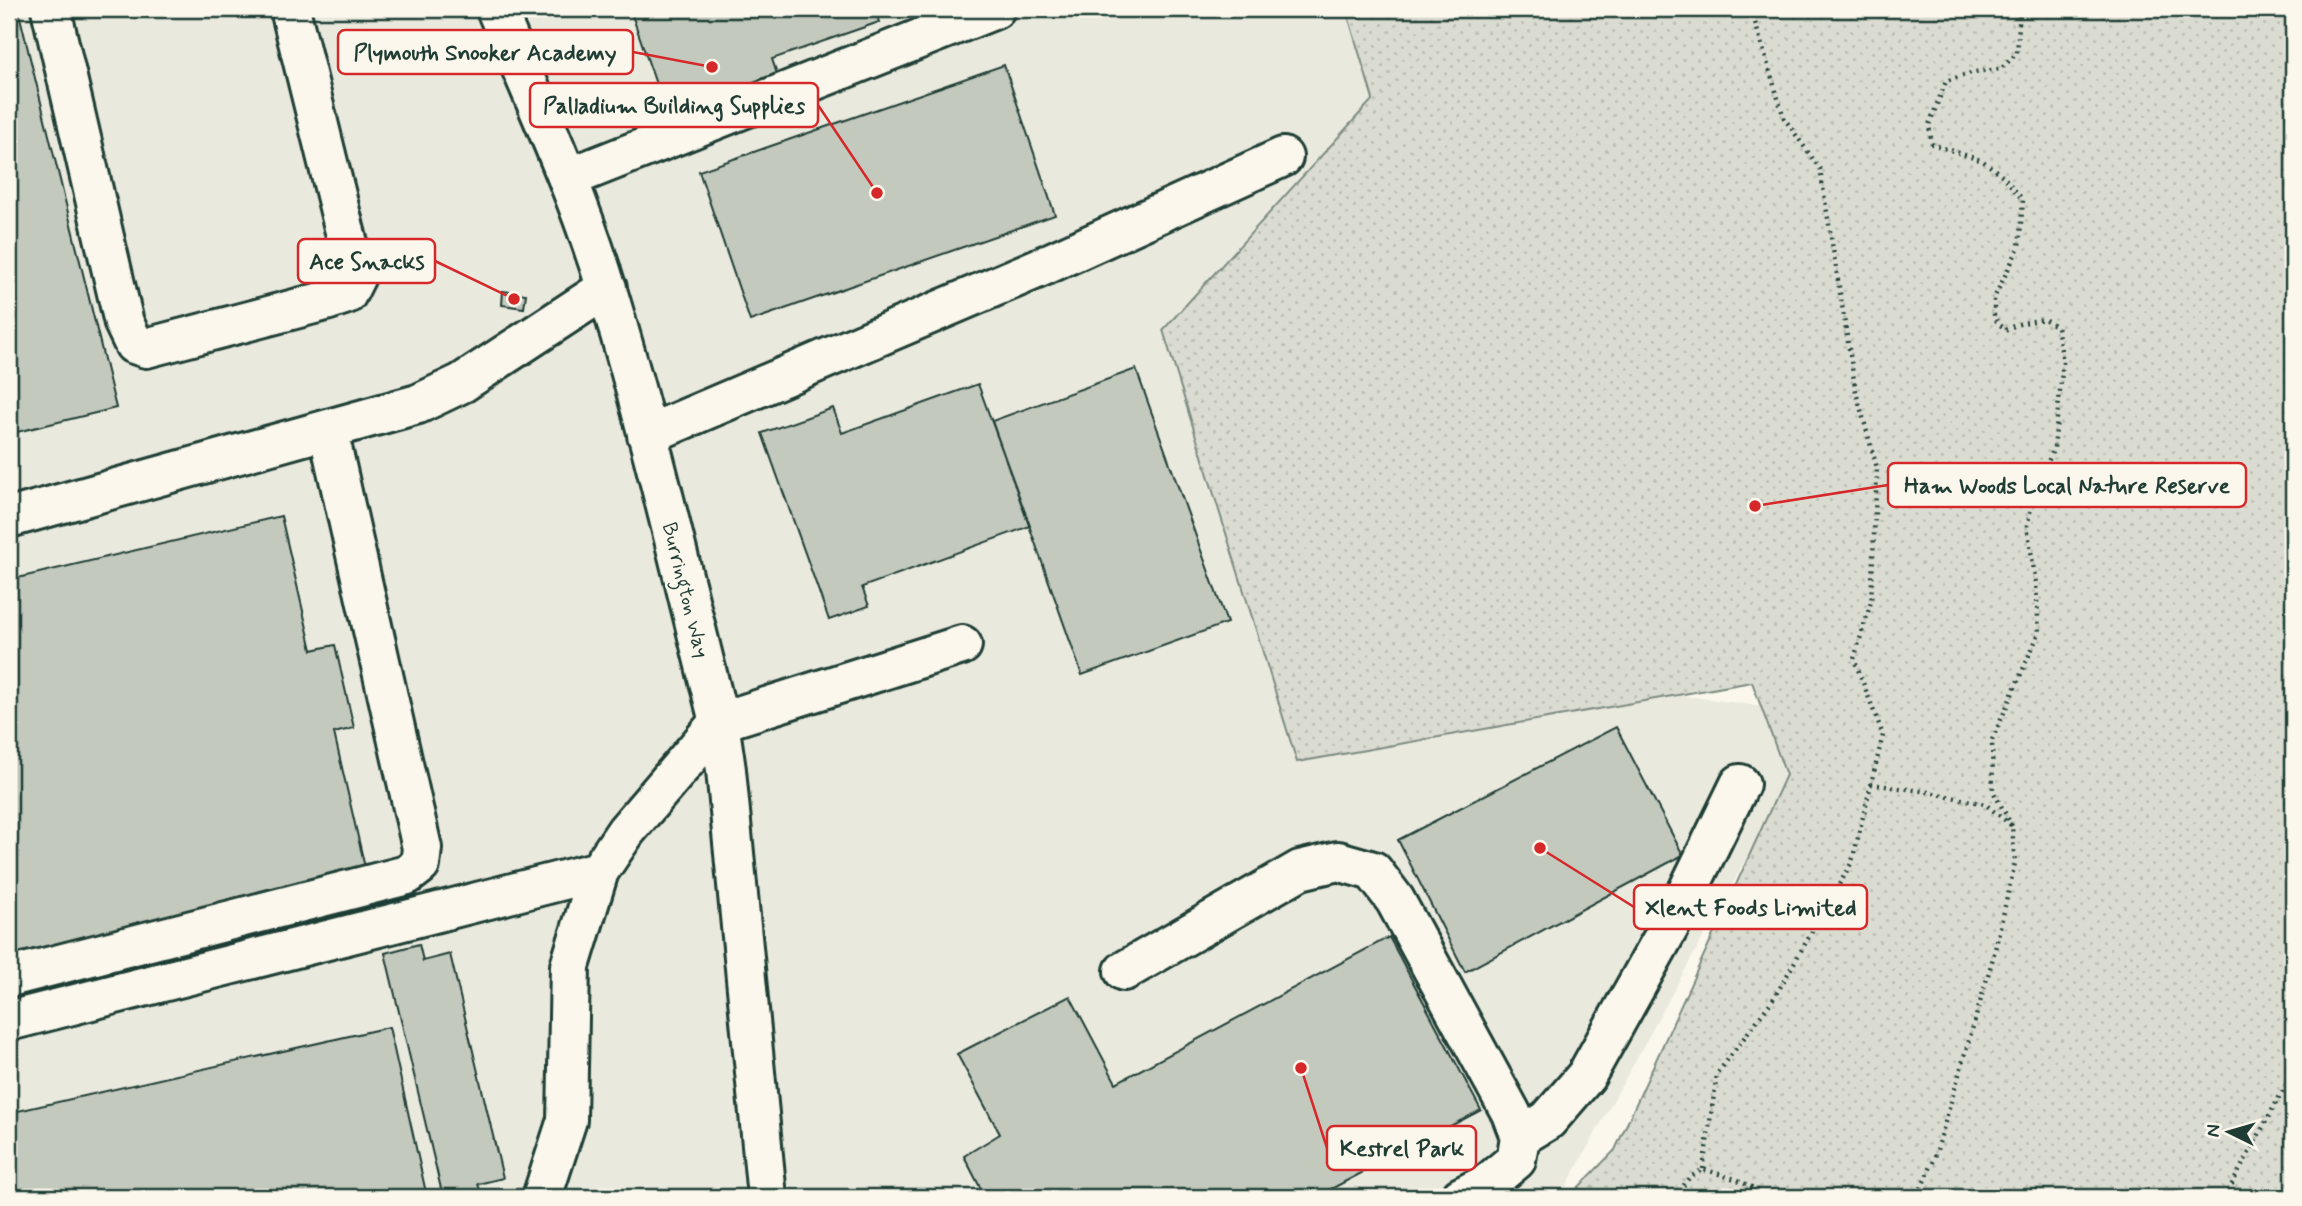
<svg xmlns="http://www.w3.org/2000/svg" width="2302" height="1206" font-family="Mynerve,sans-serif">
	<defs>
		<pattern id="park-dots" width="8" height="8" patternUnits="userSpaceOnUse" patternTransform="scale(1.75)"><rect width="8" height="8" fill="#dbdcd1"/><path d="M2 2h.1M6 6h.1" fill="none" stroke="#bcbeb4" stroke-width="1.8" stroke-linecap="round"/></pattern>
	</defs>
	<rect width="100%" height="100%" fill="#fbf7ec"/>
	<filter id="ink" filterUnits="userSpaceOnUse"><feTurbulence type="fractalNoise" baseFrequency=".0143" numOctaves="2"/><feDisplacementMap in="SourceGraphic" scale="14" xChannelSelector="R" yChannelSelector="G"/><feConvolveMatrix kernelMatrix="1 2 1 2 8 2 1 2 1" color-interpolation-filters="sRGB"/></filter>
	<g filter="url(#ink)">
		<path fill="#eae9de" d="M9 9H1349L1636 689 1825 715 1567 1185 1557 1197H9Z"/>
		<path fill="url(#park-dots)" stroke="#7d8c82" stroke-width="2" d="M1346 9H2293V1197H1569L1615 1150 1786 775 1752 682 1297 762 1163 330 1373 99Z"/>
		<path fill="#c4c9be" stroke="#1f3d34" stroke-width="2" d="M9 9H18L116 408 9 434Z
			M630 9H875L879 22 772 59 777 74 666 113Z
			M1004 65 1055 215 750 321 699 171Z
			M503 291 526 294 524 308 502 305Z
			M1136 369 1227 623 1082 675 992 421Z
			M978 384 1030 526 862 587 869 606 829 620 762 433 833 408 842 433Z
			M281 516 312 650 335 645 354 728 334 733 366 872 9 955V580Z
			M1616 727 1683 855 1465 972 1398 840Z
			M1389 937 1481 1110 1316 1197H985L964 1156 1000 1134 957 1054 1070 996 1116 1083Z
			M419 944 423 961 450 954 503 1178 478 1184 482 1197H443L385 953Z
			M389 1027 427 1197H9V1113Z"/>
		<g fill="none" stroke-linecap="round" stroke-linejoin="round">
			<g stroke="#1f3d34" stroke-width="44">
				<path id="minor" d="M51 9 124 323 134 344 146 348 329 300 347 294 356 276 290 9
					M496 9C535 101 578 194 607 290 650 432 683 578 719 722L726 770 767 1197
					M568 178 995 9
					M647 435 1041 267 1283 157
					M9 518 418 404 462 383 607 288
					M1124 971 1300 870 1338 861 1373 871 1395 900 1511 1113 1520 1137 1516 1160 1487 1184 1461 1197
					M9 977 407 875 420 865 422 848 328 430
					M9 1021 599 871
					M1520 1137 1548 1120 1586 1076 1678 911 1740 784
					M542 1197 567 1120 570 966 599 871 626 831 719 722 962 645"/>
			</g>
			<path stroke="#1f3d34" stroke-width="4.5" stroke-dasharray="2 5" stroke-linecap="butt" d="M1871 784 1928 792 1985 804 2012 826 2015 863 1993 958 1934 1160 1917 1197
				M2012 826 1993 791 1992 740 2039 633 2036 583 2027 526 2035 491 2054 448 2063 362 2057 327 2044 319 2018 324 2005 330 1994 318V298L2019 247 2023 200 2003 176 1983 161 1932 144 1929 125 1946 81 1974 72 2001 69 2017 53 2020 9
				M1703 1169 1717 1074 1774 998 1852 862 1883 735 1854 659 1871 602 1877 468 1856 392 1820 169 1784 118 1751 9
				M1675 1197 1689 1178 1703 1169 1738 1180 1771 1197
				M2225 1197 2293 1072"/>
			<use href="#minor" stroke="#fbf7ec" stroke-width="38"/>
		</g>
	</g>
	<g text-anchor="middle" stroke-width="5" stroke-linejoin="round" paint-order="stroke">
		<g font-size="21" fill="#1f3d34" stroke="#fbf7ec">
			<text transform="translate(686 590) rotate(76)" y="7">Burrington Way</text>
		</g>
	</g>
	<path fill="none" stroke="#d62828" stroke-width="2.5" d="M712 67L633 52M877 193L818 105M514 299L435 261M1755 506L1888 485M1540 848L1634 907M1301 1068L1327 1148"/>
	<g fill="#d62828" stroke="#fbf7ec" stroke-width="2.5">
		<circle cx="712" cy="67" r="7"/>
		<circle cx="877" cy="193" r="7"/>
		<circle cx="514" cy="299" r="7"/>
		<circle cx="1755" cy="506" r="7"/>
		<circle cx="1540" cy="848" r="7"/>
		<circle cx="1301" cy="1068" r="7"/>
	</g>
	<g fill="#fbf7ec" stroke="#d62828" stroke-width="2.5">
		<rect x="338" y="30" width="295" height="44" rx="7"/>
		<rect x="530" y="83" width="288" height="44" rx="7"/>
		<rect x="298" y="239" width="137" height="44" rx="7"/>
		<rect x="1888" y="463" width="358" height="44" rx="7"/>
		<rect x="1634" y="885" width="233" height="44" rx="7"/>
		<rect x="1327" y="1126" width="149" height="44" rx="7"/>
	</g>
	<g font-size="23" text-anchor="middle" font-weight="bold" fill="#1f3d34">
		<text x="485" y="60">Plymouth Snooker Academy</text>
		<text x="674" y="113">Palladium Building Supplies</text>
		<text x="367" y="269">Ace Snacks</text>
		<text x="2067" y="493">Ham Woods Local Nature Reserve</text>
		<text x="1751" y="915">Xlent Foods Limited</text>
		<text x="1402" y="1156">Kestrel Park</text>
	</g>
	<rect width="2302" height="1206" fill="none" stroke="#fbf7ec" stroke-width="35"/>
	<rect x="18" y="18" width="2267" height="1171" fill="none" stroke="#1f3d34" stroke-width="2.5" filter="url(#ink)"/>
	<g transform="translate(2229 1132) rotate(275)" stroke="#fbf7ec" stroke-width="5" paint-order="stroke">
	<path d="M0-5L12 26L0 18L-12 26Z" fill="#1f3d34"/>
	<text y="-10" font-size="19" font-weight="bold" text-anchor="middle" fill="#1f3d34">N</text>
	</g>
</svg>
